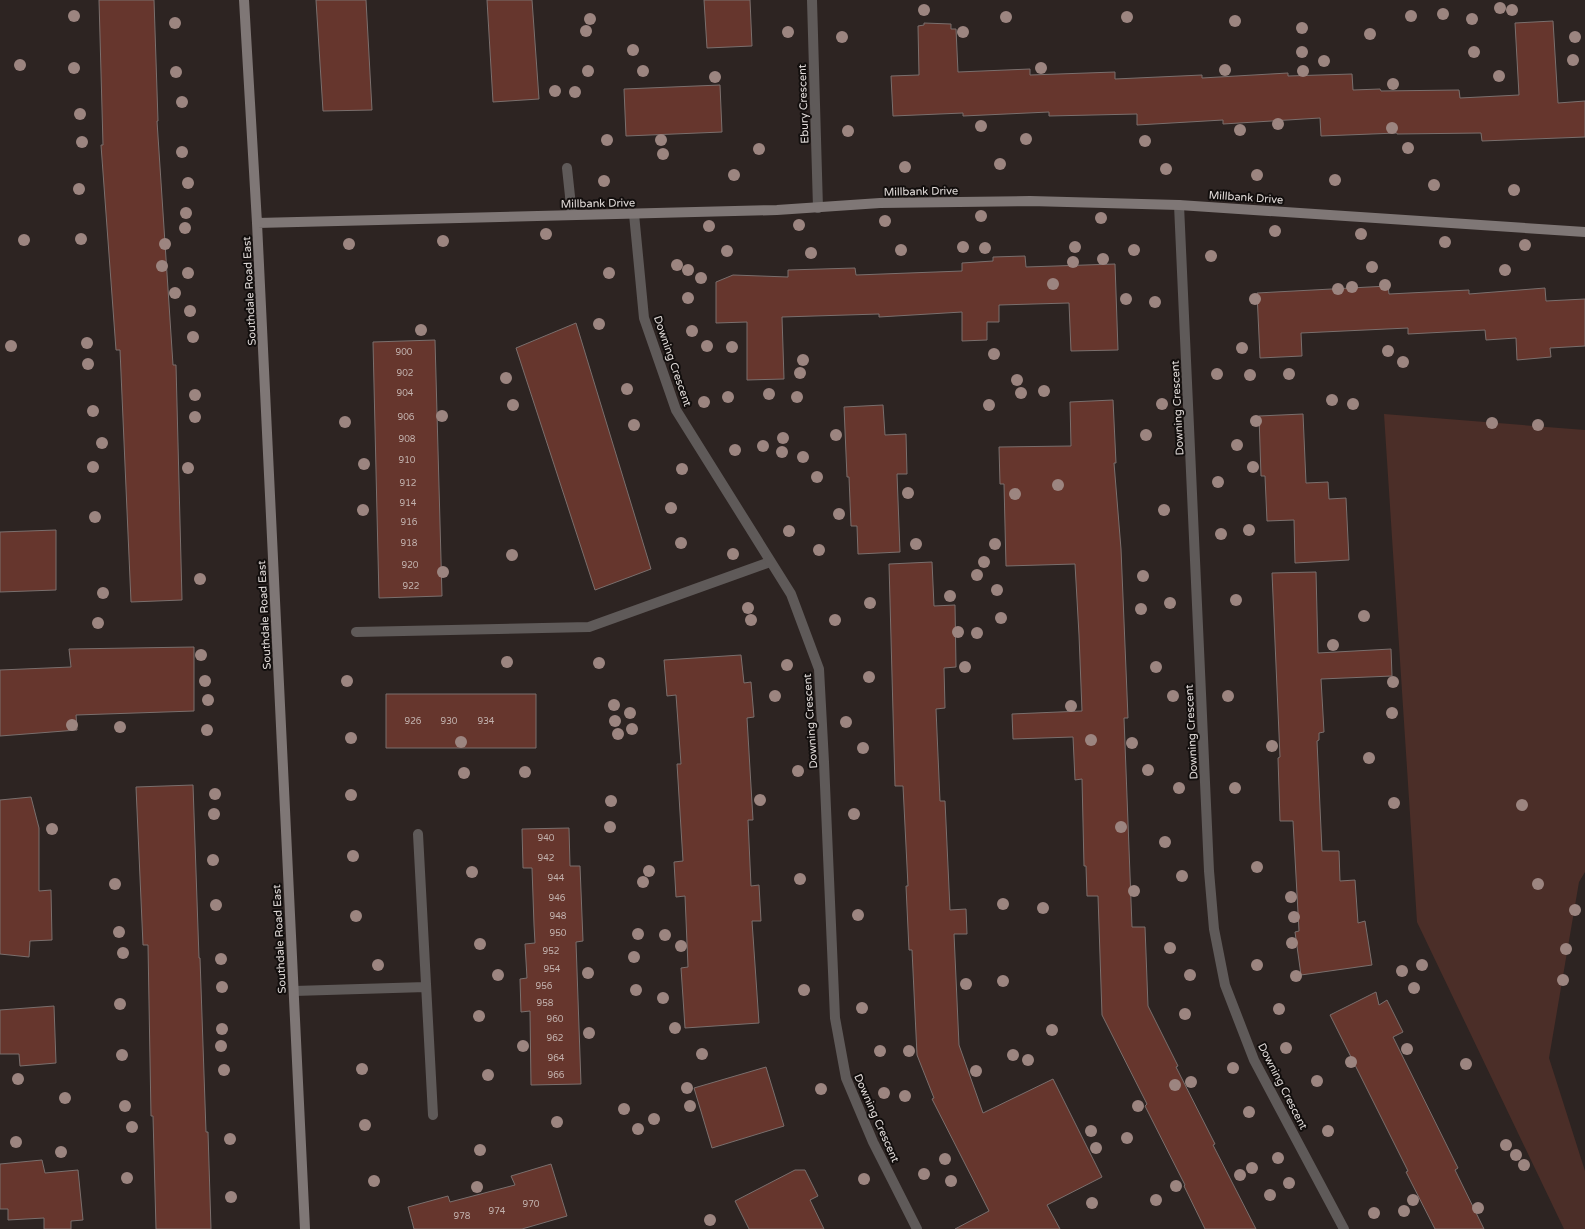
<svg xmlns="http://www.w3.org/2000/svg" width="1585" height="1229" font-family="'Varela Round',sans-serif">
	<rect width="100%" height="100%" fill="#2d2422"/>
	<path fill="#4b2e28" d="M1384 414 1585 430V872L1579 882 1549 1058 1585 1171V1229H1564L1417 922Z"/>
	<path fill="#66362d" stroke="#7a6f6d" d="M99 0H154L158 121H157L173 365H176L182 600 131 602 120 350H116L101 145H103Z
		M316 0H366L372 110 323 111Z
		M487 0H532L539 99 493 102Z
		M704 0H750L752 46 707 48Z
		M1553 21 1558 103 1585 101V137L1482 141 1481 133 1397 134V133L1321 136 1320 118 1223 124V120L1137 125V114L1049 116V112L963 116V113L893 116 891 76 919 75 918 26 924 25V23L951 24V29H956L958 72 1030 69V75L1115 72V79L1202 75V78L1288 73V76L1352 74 1353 90 1380 89 1381 91 1459 90 1460 98 1519 95 1515 23Z
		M720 85 722 132 626 136 624 89Z
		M1025 256 1026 267 1115 264 1118 350 1071 351 1069 303 999 305V322H987V340L962 341V312L879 317V314L782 317 784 379 747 380V322L716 323V282L733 275 788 277V270L855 268 856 275 962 271V263L993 261V257Z
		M1388 286 1389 294 1469 290V294L1545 288 1546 301 1585 299V346L1550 348 1551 357 1517 360 1516 338 1486 340 1485 330 1408 334V328L1301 333 1302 356 1260 358 1257 293Z
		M576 323 651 569 595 590 516 348Z
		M435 340 442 596 379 598 373 342Z
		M1113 400 1116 463H1114L1121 549 1128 718H1124L1132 927H1145L1148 1006 1178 1066 1176 1067 1215 1144 1213 1145 1256 1229H1205L1184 1186 1185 1185 1145 1106 1147 1104 1102 1015 1098 896H1087L1086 866H1084L1082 779 1075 780 1073 737 1013 739 1012 714 1082 711 1079 635 1075 564 1006 566 1004 484H1000L999 447 1071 446 1070 402Z
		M883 405 885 435 906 434 907 474H897L900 552 858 554 857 526H851L849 477H847L844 407Z
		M1303 414 1306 483 1328 482 1329 499 1346 498 1349 560 1295 563 1294 520 1267 521 1265 476H1261L1259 416Z
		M56 530V590L0 592V532Z
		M932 562 934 606 955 605 956 667 944 668 945 708 936 709 940 801H945L950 910 966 909 967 934H954L959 1045 983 1113 1053 1079 1102 1177 1047 1205 1060 1229H955L989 1211 932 1099 934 1098 917 1055 912 950H909L906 886H908L903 786H895L889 564Z
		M1316 572 1318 653 1391 649 1392 676 1321 679 1324 732 1319 733V740L1317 741 1322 851H1339L1340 881 1355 880 1358 923 1365 921 1372 965 1301 975 1295 932 1299 931 1293 821H1280L1278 758 1280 757 1272 573Z
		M194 647V711L76 715 77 730 0 736V670L71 667 69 649Z
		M741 655 744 683 751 682 754 717 747 718 753 820H748L751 886 759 885 761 921H752L759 1023 685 1028 681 968 688 967 685 896 676 897 674 862 683 861 677 764H681L676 695 667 696 664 660Z
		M386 694H536V748H386Z
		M193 785 199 958H200L206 1132H208L211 1229H156L153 1116H151L148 945H143L136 787Z
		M31 797 39 828V891L51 890 52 940 30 941 29 957 0 954V800Z
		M569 828 570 866H580L583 941 576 942 581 1084 531 1085 530 1011 521 1012 520 979 527 978 525 944 535 943 534 925 532 868H523L522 829Z
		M1376 992 1379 1005 1387 1000 1403 1032 1393 1037 1458 1168 1455 1170 1484 1229H1435L1406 1172 1408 1171 1330 1015Z
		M54 1006 56 1063 20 1066 19 1054H0V1010Z
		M766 1067 784 1126 712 1148 694 1088Z
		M42 1160 45 1173 78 1170 83 1220 71 1221V1229H44V1218L8 1220V1209H0V1164Z
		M551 1164 567 1216 522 1229H414L408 1207 448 1196 450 1202 515 1185 511 1176Z
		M795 1170H805L818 1196 810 1200 824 1229H749L735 1201Z"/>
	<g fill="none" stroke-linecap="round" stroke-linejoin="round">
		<path stroke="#5f5a59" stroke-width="10" d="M567 168 572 215
			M356 632 589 627 770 562
			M418 834 433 1115
			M294 991 426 987"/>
		<path stroke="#5f5a59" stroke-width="10" d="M812 0 818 208
			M1179 205 1209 871 1214 929 1225 985 1254 1060 1344 1229
			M634 214 644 318 676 410 791 594 819 669 824 762 835 1018 846 1078 873 1142 917 1229"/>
		<path stroke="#7f7776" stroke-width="10" d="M244 0 257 223 305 1229
			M257 223 777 210 880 203 1030 201 1179 205 1585 232"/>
	</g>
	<g fill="#9c8580">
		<circle cx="1500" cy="8" r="6"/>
		<circle cx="924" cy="10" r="6"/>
		<circle cx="1512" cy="10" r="6"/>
		<circle cx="1443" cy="14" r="6"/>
		<circle cx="74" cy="16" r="6"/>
		<circle cx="1411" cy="16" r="6"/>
		<circle cx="1006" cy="17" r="6"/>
		<circle cx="1127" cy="17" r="6"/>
		<circle cx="590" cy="19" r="6"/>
		<circle cx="1472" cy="19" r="6"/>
		<circle cx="1235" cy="21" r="6"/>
		<circle cx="175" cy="23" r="6"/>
		<circle cx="1302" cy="28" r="6"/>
		<circle cx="586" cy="31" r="6"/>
		<circle cx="788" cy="32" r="6"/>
		<circle cx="963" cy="32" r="6"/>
		<circle cx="1370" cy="34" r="6"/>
		<circle cx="842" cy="37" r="6"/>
		<circle cx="1575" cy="37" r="6"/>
		<circle cx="633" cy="50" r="6"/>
		<circle cx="1302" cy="52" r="6"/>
		<circle cx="1474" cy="52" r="6"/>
		<circle cx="1573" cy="60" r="6"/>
		<circle cx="1324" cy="61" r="6"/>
		<circle cx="20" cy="65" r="6"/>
		<circle cx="74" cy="68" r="6"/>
		<circle cx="1041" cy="68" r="6"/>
		<circle cx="1225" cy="70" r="6"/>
		<circle cx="588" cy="71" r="6"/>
		<circle cx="643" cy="71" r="6"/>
		<circle cx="1303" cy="71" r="6"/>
		<circle cx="176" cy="72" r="6"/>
		<circle cx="1499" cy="76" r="6"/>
		<circle cx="715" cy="77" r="6"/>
		<circle cx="1393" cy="84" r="6"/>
		<circle cx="555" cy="91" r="6"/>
		<circle cx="575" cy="92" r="6"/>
		<circle cx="182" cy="102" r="6"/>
		<circle cx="80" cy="114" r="6"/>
		<circle cx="1278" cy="124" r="6"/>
		<circle cx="981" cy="126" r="6"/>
		<circle cx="1392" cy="128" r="6"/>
		<circle cx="1240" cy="130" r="6"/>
		<circle cx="848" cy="131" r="6"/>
		<circle cx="1026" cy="139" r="6"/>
		<circle cx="607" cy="140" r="6"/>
		<circle cx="661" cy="140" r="6"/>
		<circle cx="1145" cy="141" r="6"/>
		<circle cx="82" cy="142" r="6"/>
		<circle cx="1408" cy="148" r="6"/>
		<circle cx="759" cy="149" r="6"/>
		<circle cx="182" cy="152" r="6"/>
		<circle cx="663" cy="154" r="6"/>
		<circle cx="1000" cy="164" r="6"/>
		<circle cx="905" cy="167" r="6"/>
		<circle cx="1166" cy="169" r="6"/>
		<circle cx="734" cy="175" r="6"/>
		<circle cx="1257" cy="175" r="6"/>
		<circle cx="1335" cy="180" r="6"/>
		<circle cx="604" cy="181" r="6"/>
		<circle cx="188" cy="183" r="6"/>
		<circle cx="1434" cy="185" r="6"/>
		<circle cx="79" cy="189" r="6"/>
		<circle cx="1514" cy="190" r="6"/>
		<circle cx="186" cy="213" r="6"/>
		<circle cx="981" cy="216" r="6"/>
		<circle cx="1101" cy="218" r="6"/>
		<circle cx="885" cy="221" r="6"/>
		<circle cx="799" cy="225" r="6"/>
		<circle cx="709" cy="226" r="6"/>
		<circle cx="185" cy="228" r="6"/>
		<circle cx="1275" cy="231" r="6"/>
		<circle cx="546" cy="234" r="6"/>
		<circle cx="1361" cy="234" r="6"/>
		<circle cx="81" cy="239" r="6"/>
		<circle cx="24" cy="240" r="6"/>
		<circle cx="443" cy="241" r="6"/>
		<circle cx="1445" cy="242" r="6"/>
		<circle cx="165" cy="244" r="6"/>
		<circle cx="349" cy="244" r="6"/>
		<circle cx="1525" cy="245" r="6"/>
		<circle cx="963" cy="247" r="6"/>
		<circle cx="1075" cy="247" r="6"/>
		<circle cx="985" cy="248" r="6"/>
		<circle cx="901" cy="250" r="6"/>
		<circle cx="1134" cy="250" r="6"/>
		<circle cx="727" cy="251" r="6"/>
		<circle cx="811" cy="253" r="6"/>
		<circle cx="1211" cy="256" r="6"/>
		<circle cx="1103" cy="259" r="6"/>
		<circle cx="1073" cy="262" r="6"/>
		<circle cx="677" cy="265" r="6"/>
		<circle cx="162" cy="266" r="6"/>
		<circle cx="1372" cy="267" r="6"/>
		<circle cx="688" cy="270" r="6"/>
		<circle cx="1505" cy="270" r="6"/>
		<circle cx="188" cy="273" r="6"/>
		<circle cx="609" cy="273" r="6"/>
		<circle cx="701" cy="278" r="6"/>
		<circle cx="1053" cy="284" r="6"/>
		<circle cx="1385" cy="285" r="6"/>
		<circle cx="1352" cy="287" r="6"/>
		<circle cx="1338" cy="289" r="6"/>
		<circle cx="175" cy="293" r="6"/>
		<circle cx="688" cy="298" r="6"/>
		<circle cx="1126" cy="299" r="6"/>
		<circle cx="1255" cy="299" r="6"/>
		<circle cx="1155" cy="302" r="6"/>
		<circle cx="190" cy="311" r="6"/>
		<circle cx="599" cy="324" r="6"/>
		<circle cx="421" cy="330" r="6"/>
		<circle cx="692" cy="331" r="6"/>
		<circle cx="193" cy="337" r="6"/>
		<circle cx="87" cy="343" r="6"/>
		<circle cx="11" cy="346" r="6"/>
		<circle cx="707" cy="346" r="6"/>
		<circle cx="732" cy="347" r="6"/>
		<circle cx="1242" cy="348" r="6"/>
		<circle cx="1388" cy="351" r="6"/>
		<circle cx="994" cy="354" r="6"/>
		<circle cx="803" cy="360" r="6"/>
		<circle cx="1403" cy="362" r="6"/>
		<circle cx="88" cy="364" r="6"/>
		<circle cx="800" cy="373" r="6"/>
		<circle cx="1217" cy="374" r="6"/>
		<circle cx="1289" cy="374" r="6"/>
		<circle cx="1250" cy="375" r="6"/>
		<circle cx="506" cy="378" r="6"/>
		<circle cx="1017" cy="380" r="6"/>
		<circle cx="627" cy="389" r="6"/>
		<circle cx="1044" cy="391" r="6"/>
		<circle cx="1021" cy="393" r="6"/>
		<circle cx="769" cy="394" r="6"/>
		<circle cx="195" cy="395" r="6"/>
		<circle cx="728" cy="397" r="6"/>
		<circle cx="797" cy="397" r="6"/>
		<circle cx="1332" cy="400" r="6"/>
		<circle cx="704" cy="402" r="6"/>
		<circle cx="1162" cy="404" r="6"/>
		<circle cx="1353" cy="404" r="6"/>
		<circle cx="513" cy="405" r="6"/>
		<circle cx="989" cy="405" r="6"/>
		<circle cx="93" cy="411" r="6"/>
		<circle cx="442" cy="416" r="6"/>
		<circle cx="195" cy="417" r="6"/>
		<circle cx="1256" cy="421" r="6"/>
		<circle cx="345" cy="422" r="6"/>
		<circle cx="1492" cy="423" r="6"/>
		<circle cx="634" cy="425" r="6"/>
		<circle cx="1538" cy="425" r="6"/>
		<circle cx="836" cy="435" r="6"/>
		<circle cx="1146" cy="435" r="6"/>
		<circle cx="783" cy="438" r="6"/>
		<circle cx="102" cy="443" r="6"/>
		<circle cx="1237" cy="445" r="6"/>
		<circle cx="763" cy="446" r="6"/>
		<circle cx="735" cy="450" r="6"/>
		<circle cx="782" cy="452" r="6"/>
		<circle cx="803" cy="457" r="6"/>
		<circle cx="364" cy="464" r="6"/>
		<circle cx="93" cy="467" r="6"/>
		<circle cx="1253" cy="467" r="6"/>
		<circle cx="188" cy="468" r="6"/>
		<circle cx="682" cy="469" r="6"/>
		<circle cx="817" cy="477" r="6"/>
		<circle cx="1218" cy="482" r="6"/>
		<circle cx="1058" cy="485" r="6"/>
		<circle cx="908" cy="493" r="6"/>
		<circle cx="1015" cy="494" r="6"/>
		<circle cx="671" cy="508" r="6"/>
		<circle cx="363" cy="510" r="6"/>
		<circle cx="1164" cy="510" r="6"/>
		<circle cx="839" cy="514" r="6"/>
		<circle cx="95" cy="517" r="6"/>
		<circle cx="1249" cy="530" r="6"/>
		<circle cx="789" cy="531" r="6"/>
		<circle cx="1221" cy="534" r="6"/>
		<circle cx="681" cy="543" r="6"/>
		<circle cx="916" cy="544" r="6"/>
		<circle cx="995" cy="544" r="6"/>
		<circle cx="819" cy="550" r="6"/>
		<circle cx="733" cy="554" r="6"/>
		<circle cx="512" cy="555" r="6"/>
		<circle cx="984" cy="562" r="6"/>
		<circle cx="443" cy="572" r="6"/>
		<circle cx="977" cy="575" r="6"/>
		<circle cx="1143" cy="576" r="6"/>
		<circle cx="200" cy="579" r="6"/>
		<circle cx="997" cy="590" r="6"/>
		<circle cx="103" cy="593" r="6"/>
		<circle cx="950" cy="596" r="6"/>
		<circle cx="1236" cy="600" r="6"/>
		<circle cx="870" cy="603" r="6"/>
		<circle cx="1170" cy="603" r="6"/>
		<circle cx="748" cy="608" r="6"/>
		<circle cx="1141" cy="609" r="6"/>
		<circle cx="1364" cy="616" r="6"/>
		<circle cx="1001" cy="618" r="6"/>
		<circle cx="751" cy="620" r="6"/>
		<circle cx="835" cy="620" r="6"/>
		<circle cx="98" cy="623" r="6"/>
		<circle cx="958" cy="632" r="6"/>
		<circle cx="977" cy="633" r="6"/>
		<circle cx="1333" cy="645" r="6"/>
		<circle cx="201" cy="655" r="6"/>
		<circle cx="507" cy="662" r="6"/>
		<circle cx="599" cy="663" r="6"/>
		<circle cx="787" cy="665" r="6"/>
		<circle cx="965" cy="667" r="6"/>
		<circle cx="1156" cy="667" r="6"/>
		<circle cx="869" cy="677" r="6"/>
		<circle cx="205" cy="681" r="6"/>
		<circle cx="347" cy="681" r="6"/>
		<circle cx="1393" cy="682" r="6"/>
		<circle cx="775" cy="696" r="6"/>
		<circle cx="1173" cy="696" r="6"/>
		<circle cx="1228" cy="696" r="6"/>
		<circle cx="208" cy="700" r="6"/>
		<circle cx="614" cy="705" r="6"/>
		<circle cx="1071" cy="706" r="6"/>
		<circle cx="630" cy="713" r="6"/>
		<circle cx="1392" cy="713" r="6"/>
		<circle cx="615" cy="721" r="6"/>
		<circle cx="846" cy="722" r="6"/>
		<circle cx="72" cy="725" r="6"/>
		<circle cx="120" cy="727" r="6"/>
		<circle cx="632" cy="729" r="6"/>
		<circle cx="207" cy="730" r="6"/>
		<circle cx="618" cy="734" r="6"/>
		<circle cx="351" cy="738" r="6"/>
		<circle cx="1091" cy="740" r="6"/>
		<circle cx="461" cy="742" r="6"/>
		<circle cx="1132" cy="743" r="6"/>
		<circle cx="1272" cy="746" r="6"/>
		<circle cx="863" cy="748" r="6"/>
		<circle cx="1369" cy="758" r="6"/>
		<circle cx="1148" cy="770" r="6"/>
		<circle cx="798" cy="771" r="6"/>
		<circle cx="525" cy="772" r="6"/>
		<circle cx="464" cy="773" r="6"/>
		<circle cx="1179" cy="788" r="6"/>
		<circle cx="1235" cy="788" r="6"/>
		<circle cx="215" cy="794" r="6"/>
		<circle cx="351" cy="795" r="6"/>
		<circle cx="760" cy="800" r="6"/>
		<circle cx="611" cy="801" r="6"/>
		<circle cx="1394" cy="803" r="6"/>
		<circle cx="1522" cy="805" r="6"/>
		<circle cx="214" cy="814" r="6"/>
		<circle cx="854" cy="814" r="6"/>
		<circle cx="610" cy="827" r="6"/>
		<circle cx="1121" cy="827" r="6"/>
		<circle cx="52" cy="829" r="6"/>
		<circle cx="1165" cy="842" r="6"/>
		<circle cx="353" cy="856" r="6"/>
		<circle cx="213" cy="860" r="6"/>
		<circle cx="1257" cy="867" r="6"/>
		<circle cx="649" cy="871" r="6"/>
		<circle cx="472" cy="872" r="6"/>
		<circle cx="1182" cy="876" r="6"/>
		<circle cx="800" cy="879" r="6"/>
		<circle cx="643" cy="882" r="6"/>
		<circle cx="115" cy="884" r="6"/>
		<circle cx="1538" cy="884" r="6"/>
		<circle cx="1134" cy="891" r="6"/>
		<circle cx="1291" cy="897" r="6"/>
		<circle cx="1003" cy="904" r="6"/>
		<circle cx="216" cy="905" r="6"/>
		<circle cx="1043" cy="908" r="6"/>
		<circle cx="1575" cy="910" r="6"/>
		<circle cx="858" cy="915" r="6"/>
		<circle cx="356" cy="916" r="6"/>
		<circle cx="1294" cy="917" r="6"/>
		<circle cx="119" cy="932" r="6"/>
		<circle cx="638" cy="934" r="6"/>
		<circle cx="665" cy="935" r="6"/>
		<circle cx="1292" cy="943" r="6"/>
		<circle cx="480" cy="944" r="6"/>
		<circle cx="681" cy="946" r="6"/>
		<circle cx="1170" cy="948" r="6"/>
		<circle cx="1566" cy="949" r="6"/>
		<circle cx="123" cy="953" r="6"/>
		<circle cx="634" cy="957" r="6"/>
		<circle cx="221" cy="959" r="6"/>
		<circle cx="378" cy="965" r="6"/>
		<circle cx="1257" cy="965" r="6"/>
		<circle cx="1422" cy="965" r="6"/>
		<circle cx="1402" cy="971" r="6"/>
		<circle cx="588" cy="973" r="6"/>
		<circle cx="498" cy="975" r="6"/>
		<circle cx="1190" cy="975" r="6"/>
		<circle cx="1296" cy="976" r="6"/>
		<circle cx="1563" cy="980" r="6"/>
		<circle cx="1003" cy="981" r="6"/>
		<circle cx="966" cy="984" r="6"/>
		<circle cx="222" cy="987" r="6"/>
		<circle cx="1414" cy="988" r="6"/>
		<circle cx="636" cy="990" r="6"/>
		<circle cx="804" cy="990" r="6"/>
		<circle cx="663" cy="998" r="6"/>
		<circle cx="120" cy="1004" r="6"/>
		<circle cx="862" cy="1008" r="6"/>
		<circle cx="1279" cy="1009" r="6"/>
		<circle cx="1185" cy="1014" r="6"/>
		<circle cx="479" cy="1016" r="6"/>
		<circle cx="675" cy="1028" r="6"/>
		<circle cx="222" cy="1029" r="6"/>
		<circle cx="1052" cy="1030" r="6"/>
		<circle cx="589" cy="1033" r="6"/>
		<circle cx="221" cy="1046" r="6"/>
		<circle cx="523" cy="1046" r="6"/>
		<circle cx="1286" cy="1048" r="6"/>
		<circle cx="1407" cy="1049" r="6"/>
		<circle cx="880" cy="1051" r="6"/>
		<circle cx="909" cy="1051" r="6"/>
		<circle cx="702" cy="1054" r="6"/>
		<circle cx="122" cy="1055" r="6"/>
		<circle cx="1013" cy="1055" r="6"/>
		<circle cx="1028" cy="1060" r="6"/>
		<circle cx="1351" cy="1062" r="6"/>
		<circle cx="1466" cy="1064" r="6"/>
		<circle cx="1233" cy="1068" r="6"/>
		<circle cx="362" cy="1069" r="6"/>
		<circle cx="224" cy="1070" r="6"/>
		<circle cx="976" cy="1071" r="6"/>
		<circle cx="488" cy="1075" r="6"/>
		<circle cx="18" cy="1079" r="6"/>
		<circle cx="1317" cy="1081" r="6"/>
		<circle cx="1191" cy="1082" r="6"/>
		<circle cx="1175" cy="1085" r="6"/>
		<circle cx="687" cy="1088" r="6"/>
		<circle cx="821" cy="1089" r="6"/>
		<circle cx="884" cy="1093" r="6"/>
		<circle cx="905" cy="1096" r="6"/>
		<circle cx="65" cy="1098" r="6"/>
		<circle cx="125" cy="1106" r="6"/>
		<circle cx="690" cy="1106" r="6"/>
		<circle cx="1138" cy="1106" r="6"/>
		<circle cx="624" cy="1109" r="6"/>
		<circle cx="1249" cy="1112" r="6"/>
		<circle cx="654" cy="1119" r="6"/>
		<circle cx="557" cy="1122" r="6"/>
		<circle cx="365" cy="1125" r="6"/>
		<circle cx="132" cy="1127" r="6"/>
		<circle cx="638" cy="1129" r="6"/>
		<circle cx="1091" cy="1131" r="6"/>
		<circle cx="1328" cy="1131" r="6"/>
		<circle cx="1127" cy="1138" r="6"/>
		<circle cx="230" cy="1139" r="6"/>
		<circle cx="16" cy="1142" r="6"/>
		<circle cx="1506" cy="1145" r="6"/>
		<circle cx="1096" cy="1148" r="6"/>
		<circle cx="480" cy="1150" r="6"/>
		<circle cx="61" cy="1152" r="6"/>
		<circle cx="1516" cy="1155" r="6"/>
		<circle cx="1278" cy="1158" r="6"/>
		<circle cx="945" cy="1159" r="6"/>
		<circle cx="1524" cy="1165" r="6"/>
		<circle cx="1252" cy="1168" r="6"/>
		<circle cx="924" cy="1174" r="6"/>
		<circle cx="1240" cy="1175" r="6"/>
		<circle cx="127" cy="1178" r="6"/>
		<circle cx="864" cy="1179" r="6"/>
		<circle cx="374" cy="1181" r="6"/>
		<circle cx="951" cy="1181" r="6"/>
		<circle cx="1289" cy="1183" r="6"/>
		<circle cx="1176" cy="1186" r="6"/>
		<circle cx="477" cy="1187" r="6"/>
		<circle cx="1270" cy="1195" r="6"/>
		<circle cx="231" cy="1197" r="6"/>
		<circle cx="1156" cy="1200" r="6"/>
		<circle cx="1413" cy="1200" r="6"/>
		<circle cx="1092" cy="1203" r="6"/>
		<circle cx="1478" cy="1208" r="6"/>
		<circle cx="1404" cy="1211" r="6"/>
		<circle cx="1374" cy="1213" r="6"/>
		<circle cx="710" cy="1220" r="6"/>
	</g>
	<g text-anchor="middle" stroke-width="4" stroke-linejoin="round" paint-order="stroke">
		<g font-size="9" fill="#c2b2ae">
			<text x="404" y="355">900</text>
			<text x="405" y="376">902</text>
			<text x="405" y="396">904</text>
			<text x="406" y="420">906</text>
			<text x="407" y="442">908</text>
			<text x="407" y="463">910</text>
			<text x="408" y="486">912</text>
			<text x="408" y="506">914</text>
			<text x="409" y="525">916</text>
			<text x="409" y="546">918</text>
			<text x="410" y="568">920</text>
			<text x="411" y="589">922</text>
			<text x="413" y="724">926</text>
			<text x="449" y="724">930</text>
			<text x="486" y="724">934</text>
			<text x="546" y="841">940</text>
			<text x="546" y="861">942</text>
			<text x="556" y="881">944</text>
			<text x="557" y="901">946</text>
			<text x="558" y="919">948</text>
			<text x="558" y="936">950</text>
			<text x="551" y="954">952</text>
			<text x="552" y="972">954</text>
			<text x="544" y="989">956</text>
			<text x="545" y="1006">958</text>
			<text x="555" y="1022">960</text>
			<text x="555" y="1041">962</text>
			<text x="556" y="1061">964</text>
			<text x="556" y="1078">966</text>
			<text x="531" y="1207">970</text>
			<text x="497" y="1214">974</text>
			<text x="462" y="1219">978</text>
		</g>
		<g font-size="11" fill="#e1dbd9" stroke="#120e0d">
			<text transform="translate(803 104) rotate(-92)" y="4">Ebury Crescent</text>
			<text transform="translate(921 191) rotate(-1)" y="4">Millbank Drive</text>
			<text transform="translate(1246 197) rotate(4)" y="4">Millbank Drive</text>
			<text transform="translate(598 203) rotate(-1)" y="4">Millbank Drive</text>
			<text transform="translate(249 291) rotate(-93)" y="4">Southdale Road East</text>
			<text transform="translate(673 361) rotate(71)" y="4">Downing Crescent</text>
			<text transform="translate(1177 408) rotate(-93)" y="4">Downing Crescent</text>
			<text transform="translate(264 615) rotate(-93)" y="4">Southdale Road East</text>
			<text transform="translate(810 721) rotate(-94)" y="4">Downing Crescent</text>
			<text transform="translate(1191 732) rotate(-93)" y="4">Downing Crescent</text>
			<text transform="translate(279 939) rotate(-93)" y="4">Southdale Road East</text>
			<text transform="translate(1283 1086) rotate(63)" y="4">Downing Crescent</text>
			<text transform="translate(877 1118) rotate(66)" y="4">Downing Crescent</text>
		</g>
	</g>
</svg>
